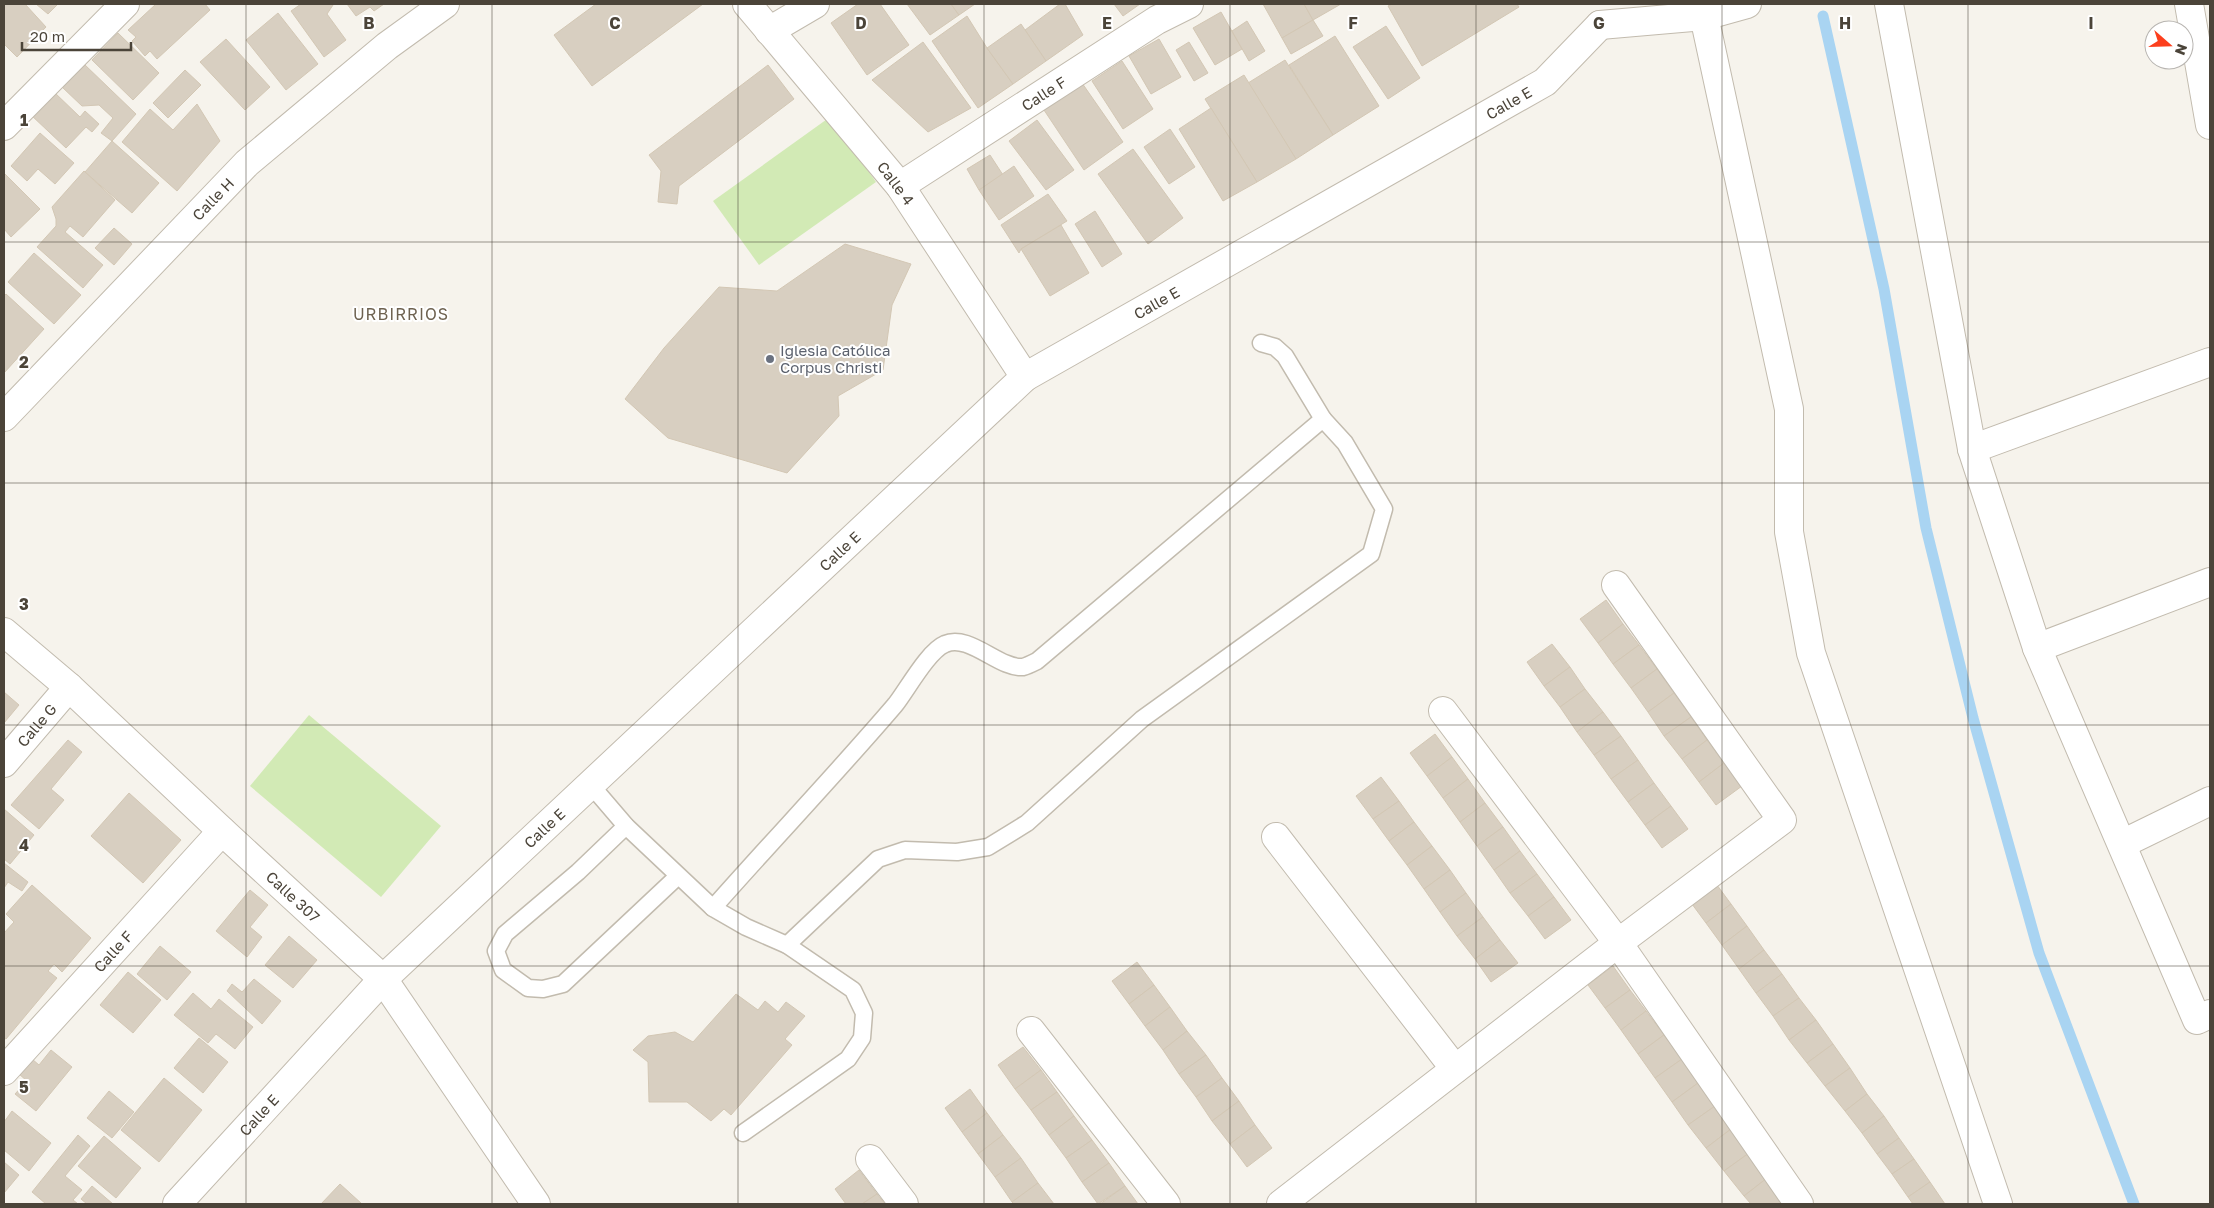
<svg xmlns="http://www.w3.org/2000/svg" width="2214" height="1208" viewBox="0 0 2214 1208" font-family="'Golos Text',sans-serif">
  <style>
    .green { fill: #d2eab5 }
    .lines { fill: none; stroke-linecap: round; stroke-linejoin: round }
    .stream { stroke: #a9d4f2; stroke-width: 11 }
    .building { fill: #d8cfc1; stroke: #d3c7b4 }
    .service-casing { stroke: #c2bbae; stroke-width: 19 }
    .minor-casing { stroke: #c2bbae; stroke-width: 30 }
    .tertiary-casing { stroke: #c2bbae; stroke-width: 30 }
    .service { stroke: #fff; stroke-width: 16 }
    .minor { stroke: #fff; stroke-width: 28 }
    .tertiary { stroke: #fff; stroke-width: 28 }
    .grid { fill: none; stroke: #4b4439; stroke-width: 1; stroke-opacity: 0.55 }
    .worship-dot { fill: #6b7280; stroke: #fff; stroke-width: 2 }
    .labels { text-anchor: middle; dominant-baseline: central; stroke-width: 4; stroke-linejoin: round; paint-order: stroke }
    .street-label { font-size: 15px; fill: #4b4439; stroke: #fff }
    .worship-label { font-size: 15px; fill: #5b616d; stroke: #fff; text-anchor: start }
    .neighbourhood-label { font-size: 16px; letter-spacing: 1px; fill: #6e6250; stroke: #fff }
    .grid-label { font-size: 16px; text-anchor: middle; font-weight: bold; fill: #4b4439; stroke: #fff; stroke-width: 4; stroke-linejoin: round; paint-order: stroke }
  </style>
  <rect width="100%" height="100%" fill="#f6f3ec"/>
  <g class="green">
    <path d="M830 117 876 182 759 265 713 201Z"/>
    <path d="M309 715 441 826 381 897 250 786Z"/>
  </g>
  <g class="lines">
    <path class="stream" d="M1823 16 1884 289 1926 528 1973 718 2039 953 2134 1204"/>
  </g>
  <g class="building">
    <path d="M4 4H25L46 27 17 57 4 44Z"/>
    <path d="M36 4H58L48 14Z"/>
    <path d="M156 4H205L210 10 157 59 150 51 145 56 132 41 136 37 128 30Z"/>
    <path d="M301 4H332L333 5 327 14 346 40 324 57 291 11Z"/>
    <path d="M347 4H384L374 11 370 7 356 16Z"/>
    <path d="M596 4H703L592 86 554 35Z"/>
    <path d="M858 4H880L909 45 867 75 831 23Z"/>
    <path d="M907 4H951L959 15 930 35Z"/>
    <path d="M951 4H975L959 15Z"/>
    <path d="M1060 4H1065L1083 35 1046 61 1025 30Z"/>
    <path d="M1114 4H1140L1123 16Z"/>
    <path d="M1263 4H1304L1313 20 1282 38Z"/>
    <path d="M1304 4H1341L1313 20Z"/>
    <path d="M1392 4H1517L1519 7 1422 66 1388 6Z"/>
    <path d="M1221 12 1242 49 1215 65 1193 28Z"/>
    <path d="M278 13 318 64 286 90 246 40Z"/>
    <path d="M967 16 987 48 1013 84 978 108 932 41Z"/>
    <path d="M1313 20 1323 36 1291 54 1282 38Z"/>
    <path d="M1247 21 1265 51 1249 61 1232 31Z"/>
    <path d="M1021 24 1046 61 1013 84 987 48Z"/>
    <path d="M1386 26 1420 78 1388 99 1353 47Z"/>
    <path d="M118 33 159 73 133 100 92 60Z"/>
    <path d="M1335 36 1379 106 1333 135 1289 65Z"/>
    <path d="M226 39 270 87 245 110 200 62Z"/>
    <path d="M1159 39 1181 77 1151 94 1129 56Z"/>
    <path d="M923 42 971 108 928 132 872 80Z"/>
    <path d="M1189 42 1208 73 1194 81 1176 50Z"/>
    <path d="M1285 60 1333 135 1296 159 1248 83Z"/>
    <path d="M1122 61 1153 109 1123 129 1092 81Z"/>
    <path d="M84 64 136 114 112 141 101 133 113 118 99 105 82 106 62 87Z"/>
    <path d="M768 65 794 99 679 186 677 204 658 202 661 171 649 155Z"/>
    <path d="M185 70 201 85 168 118 153 103Z"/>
    <path d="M1244 75 1296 159 1257 182 1205 99Z"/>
    <path d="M1082 83 1123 142 1084 170 1044 110Z"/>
    <path d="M54 92 80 117 85 111 99 124 92 132 86 127 66 148 31 115Z"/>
    <path d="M197 104 220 141 177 191 122 142 150 109 173 130Z"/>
    <path d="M1211 108 1257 182 1223 201 1179 129Z"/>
    <path d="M1037 120 1074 170 1046 190 1009 141Z"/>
    <path d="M1170 129 1195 167 1169 184 1144 147Z"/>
    <path d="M40 133 74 163 55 184 38 169 27 181 11 166Z"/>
    <path d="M112 141 159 183 132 213 85 172Z"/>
    <path d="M1133 149 1183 218 1148 244 1098 174Z"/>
    <path d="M990 155 1003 175 979 190 967 169Z"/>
    <path d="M1014 166 1034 196 999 220 979 190Z"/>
    <path d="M84 171 115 200 83 237 70 226 65 232 103 265 83 288 37 247 56 226V219L52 207Z"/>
    <path d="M4 173 40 209 11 237 4 229Z"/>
    <path d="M1048 194 1067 221 1021 249 1019 253 1001 225Z"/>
    <path d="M1095 211 1122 254 1102 267 1075 224Z"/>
    <path d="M1061 225 1089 273 1050 296 1021 249Z"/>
    <path d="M114 228 132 244 114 265 95 248Z"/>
    <path d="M845 244 911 264 892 305 883 370 838 396 839 416 787 473 668 438 625 399 664 348 719 287 777 291Z"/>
    <path d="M34 253 81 295 54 324 8 282Z"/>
    <path d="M6 294 44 329 4 373V296Z"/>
    <path d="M1606 600 1623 624 1598 643 1580 619Z"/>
    <path d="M1623 624 1639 645 1613 664 1598 643Z"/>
    <path d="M1552 644 1570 667 1544 686 1527 662Z"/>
    <path d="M1639 645 1657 669 1631 688 1613 664Z"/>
    <path d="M1570 667 1585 689 1560 707 1544 686Z"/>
    <path d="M1657 669 1674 693 1648 712 1631 688Z"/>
    <path d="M1585 689 1603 712 1577 732 1560 707Z"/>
    <path d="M4 692 19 705 4 723Z"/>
    <path d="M1674 693 1691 717 1664 736 1648 712Z"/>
    <path d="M1603 712 1621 736 1594 755 1577 732Z"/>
    <path d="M1691 717 1707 740 1682 759 1664 736Z"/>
    <path d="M1435 734 1452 757 1427 776 1410 753Z"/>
    <path d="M1621 736 1638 760 1611 779 1594 755Z"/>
    <path d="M68 740 82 752 51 789 64 800 39 829 11 805Z"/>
    <path d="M1707 740 1724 763 1699 782 1682 759Z"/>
    <path d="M1452 757 1468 779 1443 798 1427 776Z"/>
    <path d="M1638 760 1654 783 1628 802 1611 779Z"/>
    <path d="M1724 763 1742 786 1716 805 1699 782Z"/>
    <path d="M1381 777 1399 801 1373 819 1356 796Z"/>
    <path d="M1468 779 1485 803 1460 822 1443 798Z"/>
    <path d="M1654 783 1671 806 1645 825 1628 802Z"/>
    <path d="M129 793 181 840 143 883 91 836Z"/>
    <path d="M1399 801 1414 822 1389 841 1373 819Z"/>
    <path d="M1485 803 1503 827 1477 846 1460 822Z"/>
    <path d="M1671 806 1688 829 1662 848 1645 825Z"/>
    <path d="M4 809 34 835 10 864 4 859Z"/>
    <path d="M1414 822 1432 846 1407 865 1389 841Z"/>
    <path d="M1503 827 1520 851 1494 870 1477 846Z"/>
    <path d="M1432 846 1450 870 1424 889 1407 865Z"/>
    <path d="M1520 851 1537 874 1510 893 1494 870Z"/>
    <path d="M4 863 28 882 22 891 8 882 4 888Z"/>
    <path d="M1450 870 1466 893 1440 912 1424 889Z"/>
    <path d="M1537 874 1554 897 1528 916 1510 893Z"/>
    <path d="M1714 881 1731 904 1706 923 1689 900Z"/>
    <path d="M32 885 91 938 62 972 54 964 48 971 57 978 6 1039 4 1038V933L14 922 6 914Z"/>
    <path d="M250 890 268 905 250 927 262 937 247 957 216 931Z"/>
    <path d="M1466 893 1483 917 1457 936 1440 912Z"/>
    <path d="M1554 897 1571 920 1545 939 1528 916Z"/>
    <path d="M1731 904 1747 926 1722 945 1706 923Z"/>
    <path d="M1483 917 1500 940 1475 959 1457 936Z"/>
    <path d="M1747 926 1764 950 1739 969 1722 945Z"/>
    <path d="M289 936 317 960 293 988 265 965Z"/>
    <path d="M1500 940 1518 963 1491 982 1475 959Z"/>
    <path d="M160 946 191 972 167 1000 137 974Z"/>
    <path d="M1764 950 1782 974 1756 993 1739 969Z"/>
    <path d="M1137 962 1154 985 1129 1004 1112 981Z"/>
    <path d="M1613 966 1630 990 1605 1008 1588 985Z"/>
    <path d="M128 972 161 1000 133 1033 100 1005Z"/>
    <path d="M1782 974 1799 998 1773 1016 1756 993Z"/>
    <path d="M254 979 281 1001 262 1024 227 991 232 984 242 992Z"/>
    <path d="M1154 985 1170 1007 1145 1026 1129 1004Z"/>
    <path d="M1630 990 1646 1011 1621 1030 1605 1008Z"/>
    <path d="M193 993 211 1009 219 999 253 1027 235 1049 216 1034 208 1043 174 1015Z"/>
    <path d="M736 994 758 1010 765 1001 778 1012 786 1002 805 1016 785 1039 792 1045 731 1115 724 1109 711 1121 687 1102H649L648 1062 633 1050 648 1036 675 1032 693 1042Z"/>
    <path d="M1799 998 1816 1020 1789 1040 1773 1016Z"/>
    <path d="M1170 1007 1187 1031 1163 1050 1145 1026Z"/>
    <path d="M1646 1011 1664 1035 1638 1054 1621 1030Z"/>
    <path d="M1816 1020 1833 1044 1807 1063 1789 1040Z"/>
    <path d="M1187 1031 1206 1055 1179 1074 1163 1050Z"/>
    <path d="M1664 1035 1682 1059 1655 1078 1638 1054Z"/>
    <path d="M199 1038 228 1062 203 1093 174 1068Z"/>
    <path d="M1833 1044 1850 1068 1825 1086 1807 1063Z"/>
    <path d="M1023 1047 1041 1070 1015 1089 998 1065Z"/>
    <path d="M51 1050 72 1067 36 1111 15 1094 27 1081 19 1074 32 1059 39 1065Z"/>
    <path d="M1206 1055 1222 1078 1196 1097 1179 1074Z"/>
    <path d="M1682 1059 1698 1083 1672 1102 1655 1078Z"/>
    <path d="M1850 1068 1867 1094 1845 1111 1825 1086Z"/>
    <path d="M1041 1070 1057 1092 1031 1110 1015 1089Z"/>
    <path d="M164 1078 202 1110 159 1162 121 1130Z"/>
    <path d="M1222 1078 1239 1101 1212 1121 1196 1097Z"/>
    <path d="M1698 1083 1715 1106 1688 1125 1672 1102Z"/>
    <path d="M970 1089 987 1113 962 1132 945 1108Z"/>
    <path d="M109 1091 134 1112 112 1138 87 1118Z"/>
    <path d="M1057 1092 1074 1116 1049 1135 1031 1110Z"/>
    <path d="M1867 1094 1884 1116 1862 1133 1845 1111Z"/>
    <path d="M1239 1101 1255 1125 1230 1144 1212 1121Z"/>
    <path d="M1715 1106 1731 1129 1706 1148 1688 1125Z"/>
    <path d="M12 1111 51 1143 29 1171 4 1150V1122Z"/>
    <path d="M987 1113 1003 1135 978 1154 962 1132Z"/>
    <path d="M1074 1116 1092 1140 1066 1158 1049 1135Z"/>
    <path d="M1884 1116 1899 1138 1877 1154 1862 1133Z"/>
    <path d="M1255 1125 1272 1148 1247 1167 1230 1144Z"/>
    <path d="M1731 1129 1749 1153 1724 1171 1706 1148Z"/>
    <path d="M78 1135 90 1146 65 1176 82 1190 73 1200 78 1204H46L32 1192Z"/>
    <path d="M1003 1135 1021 1158 995 1177 978 1154Z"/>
    <path d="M104 1136 141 1168 116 1198 78 1166Z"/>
    <path d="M1899 1138 1914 1159 1892 1174 1877 1154Z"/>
    <path d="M1092 1140 1109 1163 1082 1182 1066 1158Z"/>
    <path d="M1749 1153 1767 1178 1744 1196 1724 1171Z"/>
    <path d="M1021 1158 1038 1183 1012 1202 995 1177Z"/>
    <path d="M1914 1159 1930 1182 1908 1197 1892 1174Z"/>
    <path d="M4 1162 19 1175 4 1193Z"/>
    <path d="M1109 1163 1125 1186 1098 1204 1082 1182Z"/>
    <path d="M859 1170 877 1194 862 1204H846L835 1189Z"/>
    <path d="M1767 1178 1783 1202 1780 1204H1751L1744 1196Z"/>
    <path d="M1930 1182 1945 1204H1913L1908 1197Z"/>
    <path d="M1038 1183 1054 1204H1014L1012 1202Z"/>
    <path d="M340 1184 362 1204H321Z"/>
    <path d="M92 1186 113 1204H116H87L81 1199Z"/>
    <path d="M1125 1186 1138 1204H1100Z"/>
    <path d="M877 1194 885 1204H862Z"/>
  </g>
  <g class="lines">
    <defs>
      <g id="service">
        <path d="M1261 343 1275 347 1285 356 1323 419"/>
        <path d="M590 784 626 826 713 908 746 927 787 945 853 990 864 1013 862 1038 848 1059 743 1133"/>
        <path d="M626 826 578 872 505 934 496 951 503 970 528 988 543 989 563 984 678 876"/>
        <path d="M713 908C773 840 836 774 895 705 907 690 928 651 945 644 969 633 999 669 1023 667 1027 666 1033 663 1037 661L1323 419 1345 443 1384 509 1371 554 1142 719 1027 823 988 847 957 852 905 850 878 859 787 945"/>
      </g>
      <g id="minor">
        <path d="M1889 4 1972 449 2037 648 2197 1020 2210 1014"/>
        <path d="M2189 4 2210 125"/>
        <path d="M1704 16 1789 409V532L1811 653 1998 1204"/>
        <path d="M1600 25 1704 16 1747 4"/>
        <path d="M769 31 815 4"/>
        <path d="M4 126 125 4"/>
        <path id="s1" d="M900 186 1157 20 1189 4"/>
        <path id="s2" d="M1025 377 1545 82 1600 25"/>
        <path id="s3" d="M4 417 247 163 387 46 445 4"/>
        <path d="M1972 449 2210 362"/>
        <path d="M2037 648 2210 582"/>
        <path d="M1443 711 1618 943 1799 1204"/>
        <path id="s4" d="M4 763 69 687"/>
        <path d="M1276 837 1455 1069"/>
        <path d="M2122 844 2210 801"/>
        <path d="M1031 1031 1166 1204"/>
        <path id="s5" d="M4 1071 222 831"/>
        <path d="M870 1159 904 1204"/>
        <path id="s6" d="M177 1204 383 979"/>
        <path d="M1281 1204 1618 943 1782 820 1616 585"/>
      </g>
      <g id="tertiary">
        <path id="s7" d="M4 632 69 687 222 831 383 979 536 1204"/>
        <path id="s8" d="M383 979 1025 377 900 186 747 4"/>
      </g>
    </defs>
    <use href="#service" class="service-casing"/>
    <use href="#minor" class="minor-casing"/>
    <use href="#tertiary" class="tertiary-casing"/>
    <use href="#service" class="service"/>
    <use href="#minor" class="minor"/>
    <use href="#tertiary" class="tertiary"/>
  </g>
  <path class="grid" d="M246 4V1204M492 4V1204M738 4V1204M984 4V1204M1230 4V1204M1476 4V1204M1722 4V1204M1968 4V1204M4 242H2210M4 483H2210M4 725H2210M4 966H2210"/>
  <circle class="worship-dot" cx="770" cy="359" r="5"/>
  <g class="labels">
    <g class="street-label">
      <text stroke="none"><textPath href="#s1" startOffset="171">Calle F</textPath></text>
      <text stroke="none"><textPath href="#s2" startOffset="556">Calle E</textPath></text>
      <text transform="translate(896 183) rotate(53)">Calle 4</text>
      <text stroke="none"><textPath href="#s3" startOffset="302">Calle H</textPath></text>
      <text stroke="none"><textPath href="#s2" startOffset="151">Calle E</textPath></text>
      <text stroke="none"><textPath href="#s8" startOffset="626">Calle E</textPath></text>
      <text stroke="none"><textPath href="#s4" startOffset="50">Calle G</textPath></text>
      <text stroke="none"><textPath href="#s8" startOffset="221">Calle E</textPath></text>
      <text stroke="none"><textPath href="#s7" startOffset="392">Calle 307</textPath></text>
      <text stroke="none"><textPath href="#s5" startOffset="162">Calle F</textPath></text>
      <text stroke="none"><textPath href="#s6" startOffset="121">Calle E</textPath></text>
    </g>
    <g class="worship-label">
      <text x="780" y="350">Iglesia Católica<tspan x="780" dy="17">Corpus Christi</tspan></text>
    </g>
    <g class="neighbourhood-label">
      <text x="401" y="314">URBIRRIOS</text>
    </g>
  </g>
  <g class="grid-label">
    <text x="369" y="29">B</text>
    <text x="615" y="29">C</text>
    <text x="861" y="29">D</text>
    <text x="1107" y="29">E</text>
    <text x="1353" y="29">F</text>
    <text x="1599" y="29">G</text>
    <text x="1845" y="29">H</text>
    <text x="2091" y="29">I</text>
    <text x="24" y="126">1</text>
    <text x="24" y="368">2</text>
    <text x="24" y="610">3</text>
    <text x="24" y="851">4</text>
    <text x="24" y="1093">5</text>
  </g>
  <rect width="2214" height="1208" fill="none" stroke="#4b4439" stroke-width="10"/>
  <g transform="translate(2169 45) rotate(110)"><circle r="24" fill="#ffffff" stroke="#b7b4b0"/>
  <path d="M0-4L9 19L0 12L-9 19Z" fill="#fc3f1d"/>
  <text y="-8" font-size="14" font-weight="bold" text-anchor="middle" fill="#4b4439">N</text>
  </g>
  <path d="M22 42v8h109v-8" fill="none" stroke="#4b4439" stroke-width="2.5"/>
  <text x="30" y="42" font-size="15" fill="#4b4439" stroke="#ffffff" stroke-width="4" paint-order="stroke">20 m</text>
</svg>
